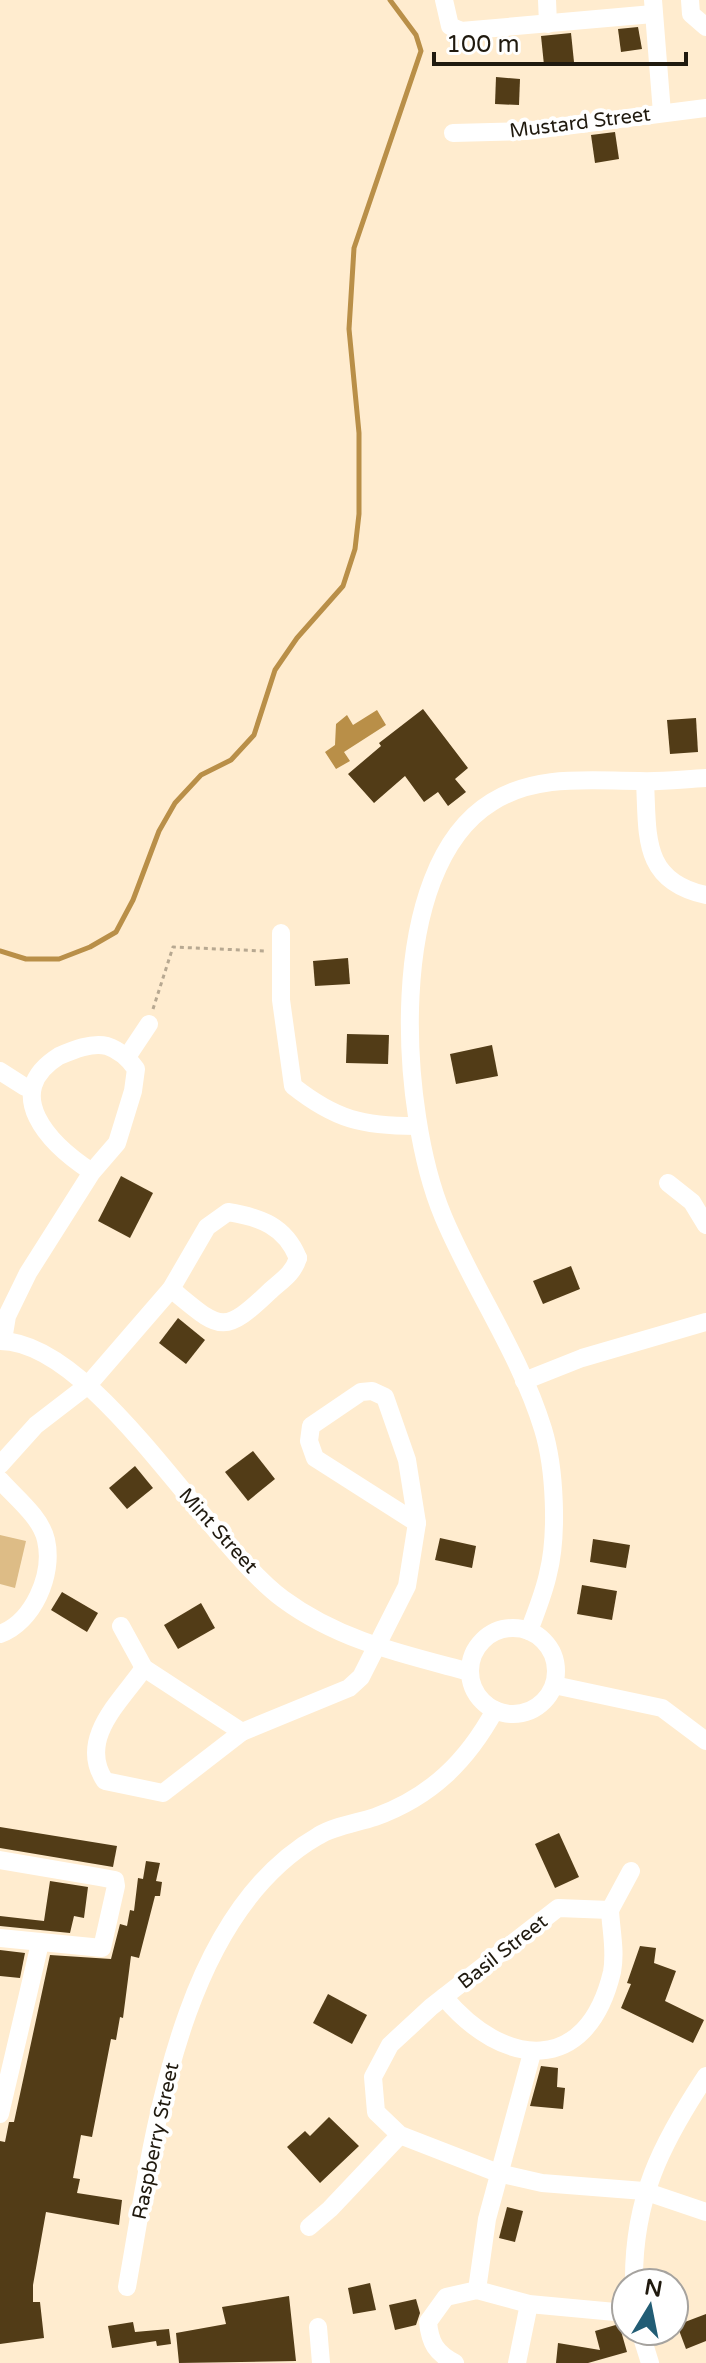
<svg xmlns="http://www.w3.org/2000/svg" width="706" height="2363" viewBox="0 0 706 2363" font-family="'Varela Round',sans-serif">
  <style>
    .green { fill: #ddbc86 }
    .water { fill: #b98f48 }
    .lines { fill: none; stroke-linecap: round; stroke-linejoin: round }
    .stream { stroke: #b98f48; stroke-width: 5 }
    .building { fill: #523c17 }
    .path { stroke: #b7a891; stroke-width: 3; stroke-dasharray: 4 4; stroke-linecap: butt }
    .minor { stroke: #fff; stroke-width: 18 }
    .labels { text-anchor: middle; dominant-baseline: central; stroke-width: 8; stroke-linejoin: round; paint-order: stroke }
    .street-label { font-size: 20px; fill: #201a0f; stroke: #fff }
  </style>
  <rect width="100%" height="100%" fill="#ffeccf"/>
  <path class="green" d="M0 1535 26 1541 15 1588 0 1584Z"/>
  <path class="water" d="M377 710 386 725 344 752 350 761 336 769 325 752 335 745 336 724 347 715 353 725Z"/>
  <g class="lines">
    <path class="stream" d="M0 951 26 959H59L90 947 116 932 133 900 159 831 175 803 201 775 231 760 254 735 275 670 297 638 343 586 355 549 359 514V433L349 329 354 248 421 51 416 35 390 0"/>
  </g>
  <g class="building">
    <path d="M638 27 642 49 621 52 618 29Z"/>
    <path d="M571 33 574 62 544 65 541 36Z"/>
    <path d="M496 77 520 79 519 105 495 104Z"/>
    <path d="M615 132 619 159 595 163 591 135Z"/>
    <path d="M423 709 468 768 455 779 466 792 448 806 438 792 424 802 405 776 374 803 348 774 381 746 379 743Z"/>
    <path d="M696 718 698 752 670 754 667 720Z"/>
    <path d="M348 958 350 984 315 986 313 961Z"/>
    <path d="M347 1034 389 1035 388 1064 346 1063Z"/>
    <path d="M492 1045 498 1076 456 1084 450 1054Z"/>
    <path d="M121 1176 153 1193 130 1238 98 1221Z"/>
    <path d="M571 1266 580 1289 543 1304 533 1281Z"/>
    <path d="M178 1318 205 1340 186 1364 159 1343Z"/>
    <path d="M253 1451 275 1479 248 1501 225 1472Z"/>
    <path d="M135 1466 153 1488 127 1509 109 1488Z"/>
    <path d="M440 1538 476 1546 472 1568 435 1560Z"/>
    <path d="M593 1539 630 1545 626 1568 590 1562Z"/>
    <path d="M582 1585 617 1591 612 1620 577 1614Z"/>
    <path d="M62 1592 98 1613 87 1632 51 1610Z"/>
    <path d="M201 1603 215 1628 178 1649 164 1625Z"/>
    <path d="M0 1827 117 1846 113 1867 0 1848Z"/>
    <path d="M559 1833 579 1877 555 1888 535 1844Z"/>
    <path d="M146 1861 160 1863 156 1881 162 1882 160 1896H155L139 1958 131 1956 123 2018 120 2017 116 2040 111 2039 92 2137 81 2135 73 2178 80 2179 77 2193 122 2200 119 2225 46 2212 33 2285V2302H40L44 2338 0 2344V2141L5 2142 9 2122H14L50 1955 111 1959 120 1924 127 1926 130 1910 134 1911 138 1878 143 1879Z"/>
    <path d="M50 1881 88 1887 84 1918 74 1916 70 1933 0 1926V1916L44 1921Z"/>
    <path d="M640 1946 656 1948 654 1963 676 1971 665 2001 704 2020 693 2043 621 2008 631 1984 627 1983Z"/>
    <path d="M0 1950 25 1953 20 1978 0 1976Z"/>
    <path d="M328 1994 367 2015 352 2044 313 2023Z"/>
    <path d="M541 2066 558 2068 557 2087 565 2088 563 2109 530 2106Z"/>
    <path d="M329 2117 359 2146 320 2183 287 2147 305 2131 310 2136Z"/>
    <path d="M507 2207 523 2211 515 2242 499 2238Z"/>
    <path d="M370 2283 376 2310 353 2314 348 2288Z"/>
    <path d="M289 2296 296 2361 179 2363 176 2333 226 2324 222 2307Z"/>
    <path d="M416 2299 420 2313 416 2325 395 2330 389 2305Z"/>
    <path d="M706 2314V2341L686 2349 677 2325Z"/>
    <path d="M133 2322 135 2332 169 2329 171 2344 157 2346 156 2341 112 2348 108 2326Z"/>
    <path d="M619 2324 627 2352 588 2363H556L558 2343 600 2350 595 2331Z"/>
  </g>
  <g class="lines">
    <path class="path" d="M153 1009 173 947 264 951"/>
    <g class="minor">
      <path d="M444 0 450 26 461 31 653 14"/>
      <path d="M547 0 548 24"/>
      <path d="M653 0 662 113"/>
      <path d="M690 0 691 14 706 27"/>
      <path d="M453 133 526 131 706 108"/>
      <path d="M645 782C648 835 641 881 706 895"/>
      <path d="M281 933V1000L293 1086C336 1120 363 1126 416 1126"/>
      <path d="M127 1057 149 1024"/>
      <path d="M0 1071 25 1087"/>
      <path d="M668 1183 692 1202 706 1225"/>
      <path d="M171 1289C220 1329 222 1337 270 1291 282 1280 293 1274 298 1258"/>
      <path d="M3 1340 7 1316 28 1273 92 1172 117 1143 133 1091 136 1069C129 1059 119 1050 107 1046 92 1042 73 1050 59 1056 0 1093 49 1144 92 1172"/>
      <path d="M0 1341C94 1341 207 1543 283 1599 340 1641 403 1654 470 1672"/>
      <path d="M524 1381 582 1358 706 1322"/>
      <path d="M372 1391 385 1397 407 1460 417 1523 315 1458 309 1441 311 1426 361 1392Z"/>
      <path d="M0 1465 36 1425 88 1385 171 1289 207 1227 228 1212C260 1217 285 1226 298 1258"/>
      <path d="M0 1480C15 1497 41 1517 46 1540 54 1575 33 1622 0 1634"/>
      <path d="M121 1626 144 1668 242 1732 349 1688 361 1677 407 1586 417 1523"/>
      <circle cx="513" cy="1671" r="43"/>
      <path d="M529 1631C536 1612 544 1593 548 1574 558 1535 555 1468 543 1429 520 1354 473 1288 443 1216 400 1114 383 869 492 802 537 774 589 781 639 781 662 782 684 779 706 778"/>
      <path d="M144 1668C121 1701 77 1739 105 1781L163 1793 242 1732"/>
      <path d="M554 1685 662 1708 706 1741"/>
      <path d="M0 1860 99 1877 115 1880 116 1886 102 1948 0 1938"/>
      <path d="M631 1871 610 1910 558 1908 431 2007 390 2045 373 2077 376 2112 400 2135 498 2173 542 2183 644 2191 706 2212"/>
      <path d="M444 1997C503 2068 587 2077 612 1972 616 1951 611 1931 610 1910"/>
      <path d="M0 2114 40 1943"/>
      <path d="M309 2227 330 2209 400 2135"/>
      <path d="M634 2283C633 2199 661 2144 706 2076"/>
      <path d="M127 2287C153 2142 177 1917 318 1836 334 1826 357 1823 375 1817 431 1797 467 1761 495 1710"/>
      <path d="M477 2290 487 2219 532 2053"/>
      <path d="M318 2327 321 2363"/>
      <path d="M640 2331 650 2363"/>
      <path d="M455 2363C436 2353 430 2343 428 2322L446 2297 477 2290 529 2304 626 2313"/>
      <path d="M517 2363 529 2304"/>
    </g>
  </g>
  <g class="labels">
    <g class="street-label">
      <text transform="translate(580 123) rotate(-7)">Mustard Street</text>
      <text transform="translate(218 1531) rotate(48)">Mint Street</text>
      <text transform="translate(503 1952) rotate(-38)">Basil Street</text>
      <text transform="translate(156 2141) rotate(-78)">Raspberry Street</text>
    </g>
  </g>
  <g transform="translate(650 2307) rotate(10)"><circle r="38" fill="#ffffff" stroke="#a6a39f" stroke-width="2"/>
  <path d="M0-6L14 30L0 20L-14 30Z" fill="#225d75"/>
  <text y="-12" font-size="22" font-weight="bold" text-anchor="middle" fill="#201a0f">N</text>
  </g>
  <path d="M434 52v12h252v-12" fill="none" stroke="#201a0f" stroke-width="4"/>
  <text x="446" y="52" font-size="24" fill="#201a0f" stroke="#ffffff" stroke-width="6" paint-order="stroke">100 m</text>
</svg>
